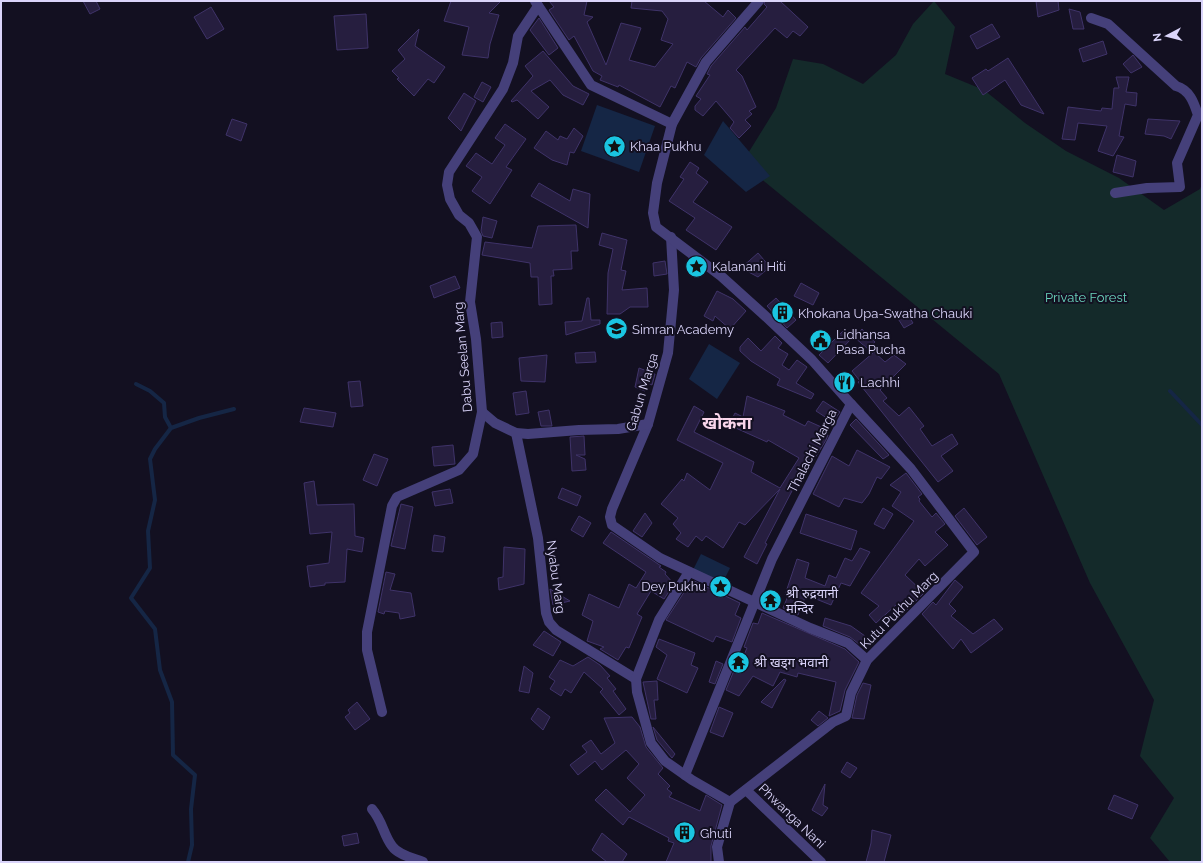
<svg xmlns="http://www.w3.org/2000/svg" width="1203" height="863" viewBox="0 0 1203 863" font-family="Raleway,'Noto Sans Devanagari',sans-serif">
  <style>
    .green { fill: #142a2a }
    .water { fill: #152645 }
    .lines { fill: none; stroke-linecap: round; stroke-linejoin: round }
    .stream { stroke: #152645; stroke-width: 4 }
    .building { fill: #261e3f; stroke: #3f3369 }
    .pedestrian { stroke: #45407a; stroke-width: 10 }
    .minor { stroke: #45407a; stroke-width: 10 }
    .tertiary { stroke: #45407a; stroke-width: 10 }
    .labels { text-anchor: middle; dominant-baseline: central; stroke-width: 4; stroke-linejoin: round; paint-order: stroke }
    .poi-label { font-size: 13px; fill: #dad4fa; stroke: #131021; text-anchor: start }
    .park-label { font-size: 13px; fill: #69d2bb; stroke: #131021 }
    .street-label { font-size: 13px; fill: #dad4fa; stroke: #131021 }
    .district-label { font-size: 17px; font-weight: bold; fill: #fad6ec; stroke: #131021 }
  </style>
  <rect width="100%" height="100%" fill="#131021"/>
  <path class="green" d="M934 1 955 27 945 74 984 90 1025 123 1066 151 1119 178 1164 210 1200 189 1202 184V862H1170L1150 838 1174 798 1140 756 1154 700 1090 583 999 374 742 163 776 108 793 59 823 64 863 84 896 55 913 24Z"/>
  <g class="water">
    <path d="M597 105 655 126 639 172 581 151Z"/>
    <path d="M723 121 770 176 746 192 704 155Z"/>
    <path d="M709 344 740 363 717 399 689 379Z"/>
    <path d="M701 554 730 568 721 586 692 572Z"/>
  </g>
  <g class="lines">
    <g class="stream">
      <path d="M136 384 150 391 164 403 165 417 171 428"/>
      <path d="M1170 391 1202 425"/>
      <path d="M188 862 192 845 191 809 195 775 173 755 172 702 160 670 155 629 131 598 150 568 148 531 155 500 150 459 155 449 171 428 199 418 234 409"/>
    </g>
  </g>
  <g class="building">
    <path d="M83 1H96L100 9 90 14Z"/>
    <path d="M451 1H501L489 13 499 15 490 44 488 58 462 55 469 27 444 21Z"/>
    <path d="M549 1H587L584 15 593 17 587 22 606 65 621 23 641 28 629 60 655 67 673 44 661 40 668 19 662 11 631 8 632 1H704L723 17 728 10 736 18 701 58 696 67 687 62 675 88 671 86 660 107 619 85 618 87 600 80 602 76 593 71 574 36 569 40 549 10 554 7Z"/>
    <path d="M765 1H780L808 27 800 36 793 31 787 38 775 28 736 70 742 76 756 107 749 111 752 114 745 120 751 126 739 138 730 128 734 122 716 101 703 116 695 110V106L701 99 696 96 710 75 707 74 711 66 745 27 747 30 767 7 764 4Z"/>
    <path d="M1036 1H1058L1059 10 1038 17Z"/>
    <path d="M211 7 224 29 207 39 194 17Z"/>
    <path d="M1069 9 1080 12 1084 29H1073Z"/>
    <path d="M366 14 368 48 337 50 334 16Z"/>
    <path d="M539 18 558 48 549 55 530 30Z"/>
    <path d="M992 24 1000 37 977 49 970 36Z"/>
    <path d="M419 29 415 46 445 67 434 83 428 79 414 96 397 79 399 78 392 71 405 59 398 50Z"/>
    <path d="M1103 41 1107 54 1083 62 1079 49Z"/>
    <path d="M543 51 573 86 589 94 583 105 563 95 550 80 531 91 549 107 538 119 517 100 512 102 511 101 533 76 525 66Z"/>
    <path d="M1133 55 1142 67 1131 73 1123 64Z"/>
    <path d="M1008 58 1044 114 1021 105 1005 80 983 95 972 78 986 69 988 71Z"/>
    <path d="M1116 77H1129L1126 92 1137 93 1136 106 1125 104 1119 136 1124 137 1113 156 1098 151 1107 126 1078 123 1075 140 1062 139 1068 107 1101 111 1102 108 1112 109 1114 88H1119Z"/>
    <path d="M482 82 491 87 483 102 474 97Z"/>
    <path d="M464 93 476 101 461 131 448 118Z"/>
    <path d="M232 119 247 124 241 141 226 135Z"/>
    <path d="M1148 119 1180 121 1171 139 1164 136 1145 134Z"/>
    <path d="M505 124 526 139 506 167 512 170 490 204 472 191 482 177 466 166 476 153 492 164 505 145 495 138Z"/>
    <path d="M574 128 583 136 574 153 570 152 567 165 552 160 534 148 546 131 558 140 560 136 567 139Z"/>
    <path d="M1117 155 1136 161 1133 177 1113 172Z"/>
    <path d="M690 162 699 168 696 173 708 182 693 202 732 227 716 250 686 230 695 218 669 201 684 179 680 177Z"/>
    <path d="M539 183 570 201 573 189 590 194 588 228 531 196Z"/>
    <path d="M483 217 497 221 492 238 483 236 481 231Z"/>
    <path d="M576 225 578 251H571L572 269 553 270 554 276H551L552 304 539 305 538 277H531L530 263 482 255 485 242 532 248 538 226Z"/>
    <path d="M602 233 627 240 621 270 626 271 622 290 647 288 648 307H630L620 314H607L608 273 613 249 599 245Z"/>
    <path d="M758 253 770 267 758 277 741 268Z"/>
    <path d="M665 261 667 274 654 276 653 263Z"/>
    <path d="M455 276 460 288 434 298 430 286Z"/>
    <path d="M801 283 819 293 813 305 794 296Z"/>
    <path d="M717 291 733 299 746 311 730 329 715 316 713 321 704 316Z"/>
    <path d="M587 298H589L591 320H600V324L566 335 565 322 582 321Z"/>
    <path d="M776 298 796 320 787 328 767 306Z"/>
    <path d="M906 312 913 323 904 328 897 317Z"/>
    <path d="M502 322 503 337 492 338 491 323Z"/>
    <path d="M862 329 875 342 868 349 854 337Z"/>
    <path d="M843 331 852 338 828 363 819 355Z"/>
    <path d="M775 336 782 343 778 348 788 354 782 365 789 370 797 360 807 367 796 383 814 394 811 399 777 385 780 379 751 361 740 351V347L748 338 761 351Z"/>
    <path d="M595 352 596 362 576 363 575 353Z"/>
    <path d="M874 352 885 362 894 355 906 364 880 390 887 398 883 401 899 416 909 407 924 426 920 429 932 446 952 434 958 444 941 456 953 471 938 482 858 382 860 381 852 371Z"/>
    <path d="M547 355 545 382 521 381 519 358Z"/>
    <path d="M639 368 655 374 652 385 648 383 645 391 635 387Z"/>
    <path d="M360 381 363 406 351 407 348 382Z"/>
    <path d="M526 391 529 413 516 415 513 393Z"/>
    <path d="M747 396 785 411 783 415 805 426 808 421 828 430 825 434 828 435 826 440 795 490 793 489 765 543 767 544 757 564 744 557 780 489 745 525 739 522 723 548 706 536 702 541 696 536 688 547 676 539 681 533 673 524 678 518 661 504 682 479 684 481 687 473 710 490 723 463 677 440 694 406 704 412 694 432 754 462 751 472 780 488 799 458 768 440 767 442 729 425 735 413 743 417Z"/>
    <path d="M823 401 840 412 833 422 816 411Z"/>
    <path d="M304 408 336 413 333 427 300 422Z"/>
    <path d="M549 410 552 426H541L538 412Z"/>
    <path d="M856 419 889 455 883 459 850 425Z"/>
    <path d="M584 436 585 455H576L585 459 586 470 572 471 570 437Z"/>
    <path d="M453 445 455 464 434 466 432 447Z"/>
    <path d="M857 450 890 467 881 479 877 477 869 494 862 503 844 498 839 507 813 494 832 456 849 466Z"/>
    <path d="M374 454 388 459 377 486 363 480Z"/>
    <path d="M906 473 922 494 918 497 920 499 919 501 932 517 936 513 945 524 935 532 948 545 925 566 919 559 905 575 924 593 904 613 897 604 876 623 869 615 879 606 861 593 914 521 892 506 901 492 890 485Z"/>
    <path d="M314 481 317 505 354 504 355 536 364 538 362 552 347 549 345 582 325 583V585L310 587 307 566 329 563 332 532 310 534 304 483Z"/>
    <path d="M562 488 581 496 577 506 558 498Z"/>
    <path d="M450 489 453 503 435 506 432 492Z"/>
    <path d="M401 504 413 507 405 549 391 546Z"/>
    <path d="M883 508 893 514 884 529 874 524Z"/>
    <path d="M964 508 987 537 977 545 955 516Z"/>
    <path d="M645 513 652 523 642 537 633 531Z"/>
    <path d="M806 514 857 531 851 550 800 533Z"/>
    <path d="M579 516 591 523 583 537 571 530Z"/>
    <path d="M611 532 661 566 659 567 666 572 665 574 674 584 664 599 651 591 637 614 642 617 629 648 626 647 618 660 600 649 604 647 587 641 593 621 582 615 589 594 619 608 629 584 636 588 646 572 603 543Z"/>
    <path d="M434 535 445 537 443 552 432 551Z"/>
    <path d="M504 547 525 549 524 584 499 590 498 578 503 577Z"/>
    <path d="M860 548 870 552 850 586 841 583 831 605 806 595 798 615 783 608 788 596 785 595 797 559 809 563 805 578 825 586 829 575 836 578 845 558 852 561Z"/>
    <path d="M386 572 395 574 390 590 411 593 415 616 400 619 399 613 385 611 384 614 378 612Z"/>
    <path d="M692 580 740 603 735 615 741 618 732 642 716 636 713 642 666 620Z"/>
    <path d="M955 580 963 587 949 604 956 611 951 616 973 634 994 619 1003 629 971 653 961 639 953 649 922 614 933 602 936 605Z"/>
    <path d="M550 589 570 601 553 605Z"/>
    <path d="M762 613 845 649 859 662 845 690 840 711 829 716 836 682 798 673 797 677 780 672 773 686 753 676 739 696 726 690 735 668 738 669 747 648 744 647 753 623 758 624Z"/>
    <path d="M825 618 851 626 865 636 859 644 850 637 823 626Z"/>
    <path d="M544 631 561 642 553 656 533 645Z"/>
    <path d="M659 639 695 653 691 665 698 668 687 693 657 679 667 655 656 647Z"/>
    <path d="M588 657 600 665 610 676 607 678 616 689 613 691 626 709 619 715 600 692 603 689 584 672 571 693 565 689 561 696 550 689 555 681 549 677 560 660 573 666Z"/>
    <path d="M716 661 723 664 715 684 709 682Z"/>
    <path d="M524 666 533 673 529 693 519 691Z"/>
    <path d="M784 679 786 680 772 708 761 702Z"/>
    <path d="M657 681 658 700H654L656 719H651L643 682Z"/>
    <path d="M863 683 871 685 864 719 852 718 857 695Z"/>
    <path d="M357 702 370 719 355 730 345 717 350 713 348 710Z"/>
    <path d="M719 707 733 713 723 737 710 732Z"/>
    <path d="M538 708 550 717 543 730 531 719Z"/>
    <path d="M819 711 828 718 818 726 811 720Z"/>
    <path d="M632 717 640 727 646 747 663 768 658 774 670 786 667 789 672 793 669 797 700 811 706 795 722 805 711 846V862H666L674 843 668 841 669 838 629 817 623 825 595 800 606 789 630 812 645 795 627 778 639 764 626 750 602 770 595 761 578 775 570 765 587 752 582 746 591 740 601 754 615 743 604 718Z"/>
    <path d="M653 727 675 754 672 758 657 740Z"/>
    <path d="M847 762 857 768 850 778 841 772Z"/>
    <path d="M825 784 823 805 828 808 822 816 812 810Z"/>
    <path d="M1114 795 1138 805 1132 819 1108 809Z"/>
    <path d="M872 830 891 835 884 862H866L871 843Z"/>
    <path d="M357 833 359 843 344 846 342 836Z"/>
    <path d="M602 833 627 854 622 862H607L592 850Z"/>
  </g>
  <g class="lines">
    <path class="pedestrian" d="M746 790 821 862"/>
    <g class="minor">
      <path d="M1091 18 1108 24 1176 86C1190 90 1194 103 1198 115L1177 163 1180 187 1147 188 1115 193"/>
      <path d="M671 237 674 290 668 353 648 424 612 509 610 517 612 525 660 558 810 628 848 643 867 660"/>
      <path d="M482 412 495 423 516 433 528 434 579 430 618 429 648 424"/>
      <path d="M516 433 538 538 546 613 549 622 556 630 636 679"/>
      <path d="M689 572 659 620 636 679 637 692 651 743 665 761 692 780 730 802 717 847 719 862"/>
      <path d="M382 712 367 650V632L392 506 397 497 459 470 473 454 482 412 476 339 470 302 477 237 469 223 459 215 450 199 447 185 449 172 503 89 513 63 518 36 538 6"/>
      <path d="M685 775 772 559 851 404 812 360 762 313 721 276 656 227 653 213 657 183 672 124 706 62 759 1"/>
      <path d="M730 802 833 722 846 716 851 693 867 660 974 552 911 469 851 404"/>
      <path d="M372 809C383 822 383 834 392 846 398 855 413 858 423 862"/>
    </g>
    <path class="tertiary" d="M535 1 591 85 672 124"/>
  </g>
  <defs>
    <symbol id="sight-disc" viewBox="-11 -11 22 22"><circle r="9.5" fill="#1ac5e1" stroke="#131021"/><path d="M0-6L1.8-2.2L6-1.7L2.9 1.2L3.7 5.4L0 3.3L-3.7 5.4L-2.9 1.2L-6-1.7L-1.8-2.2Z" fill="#111"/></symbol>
    <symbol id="building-disc" viewBox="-11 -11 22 22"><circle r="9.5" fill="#1ac5e1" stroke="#131021"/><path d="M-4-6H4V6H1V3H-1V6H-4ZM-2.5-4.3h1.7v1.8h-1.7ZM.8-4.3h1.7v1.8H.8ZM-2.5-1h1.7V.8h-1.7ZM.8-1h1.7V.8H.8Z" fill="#111"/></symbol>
    <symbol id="school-disc" viewBox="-11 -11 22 22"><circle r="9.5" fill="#1ac5e1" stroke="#131021"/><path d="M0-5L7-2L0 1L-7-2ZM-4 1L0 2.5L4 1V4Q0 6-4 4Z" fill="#111"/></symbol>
    <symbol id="civic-disc" viewBox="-11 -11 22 22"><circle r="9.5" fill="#1ac5e1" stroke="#131021"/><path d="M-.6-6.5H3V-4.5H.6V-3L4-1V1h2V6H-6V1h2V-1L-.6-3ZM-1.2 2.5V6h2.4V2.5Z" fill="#111"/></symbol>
    <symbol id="restaurant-disc" viewBox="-11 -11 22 22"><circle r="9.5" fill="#1ac5e1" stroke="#131021"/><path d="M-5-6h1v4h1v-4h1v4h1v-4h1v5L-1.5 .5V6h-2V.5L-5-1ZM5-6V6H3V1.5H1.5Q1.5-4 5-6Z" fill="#111"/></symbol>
    <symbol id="temple-disc" viewBox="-11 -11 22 22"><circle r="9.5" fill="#1ac5e1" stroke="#131021"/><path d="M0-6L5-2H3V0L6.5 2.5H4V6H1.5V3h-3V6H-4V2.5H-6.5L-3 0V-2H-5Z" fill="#111"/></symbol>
  </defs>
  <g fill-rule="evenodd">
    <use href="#sight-disc" x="602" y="134" width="25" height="25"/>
    <use href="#sight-disc" x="684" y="254" width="25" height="25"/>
    <use href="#building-disc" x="770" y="300" width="25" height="25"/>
    <use href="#school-disc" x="604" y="316" width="25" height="25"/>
    <use href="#civic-disc" x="808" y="328" width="25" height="25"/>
    <use href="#restaurant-disc" x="832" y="370" width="25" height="25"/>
    <use href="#sight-disc" x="708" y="574" width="25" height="25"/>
    <use href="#temple-disc" x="758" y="588" width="25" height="25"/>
    <use href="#temple-disc" x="726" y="650" width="25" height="25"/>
    <use href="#building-disc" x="672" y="820" width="25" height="25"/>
  </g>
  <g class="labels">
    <g class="poi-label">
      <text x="630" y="146">Khaa Pukhu</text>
      <text x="712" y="266">Kalanani Hiti</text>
      <text x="798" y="313">Khokana Upa-Swatha Chauki</text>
      <text x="632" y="329">Simran Academy</text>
      <text x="836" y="334">Lidhansa<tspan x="836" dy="15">Pasa Pucha</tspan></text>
      <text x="860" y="382">Lachhi</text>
      <text x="706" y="586" text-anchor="end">Dey Pukhu</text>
      <text x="786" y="593">श्री रुद्रयानी<tspan x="786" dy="15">मन्दिर</tspan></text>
      <text x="754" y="662">श्री खड्ग भवानी</text>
      <text x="700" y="833">Ghuti</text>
    </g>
    <g class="park-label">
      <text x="1086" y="297">Private Forest</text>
    </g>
    <g class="street-label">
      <text transform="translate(463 357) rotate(-95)">Dabu Seelan Marg</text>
      <text transform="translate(642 392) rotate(-73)">Gabun Marga</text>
      <text transform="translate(812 451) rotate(-63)">Thalachi Marga</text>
      <text transform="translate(556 577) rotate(82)">Nyabu Marg</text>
      <text transform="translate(899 610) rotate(-45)">Kutu Pukhu Marg</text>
      <text transform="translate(792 816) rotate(44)">Phwanga Nani</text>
    </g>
    <g class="district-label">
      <text x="727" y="423">खोकना</text>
    </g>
  </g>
  <rect width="1203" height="863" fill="none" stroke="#dad4fa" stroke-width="4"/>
  <g transform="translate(1167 36) rotate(263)" stroke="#131021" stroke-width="3" paint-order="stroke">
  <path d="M0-3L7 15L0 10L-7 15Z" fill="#dad4fa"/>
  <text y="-6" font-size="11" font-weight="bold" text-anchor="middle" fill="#dad4fa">N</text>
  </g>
</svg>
